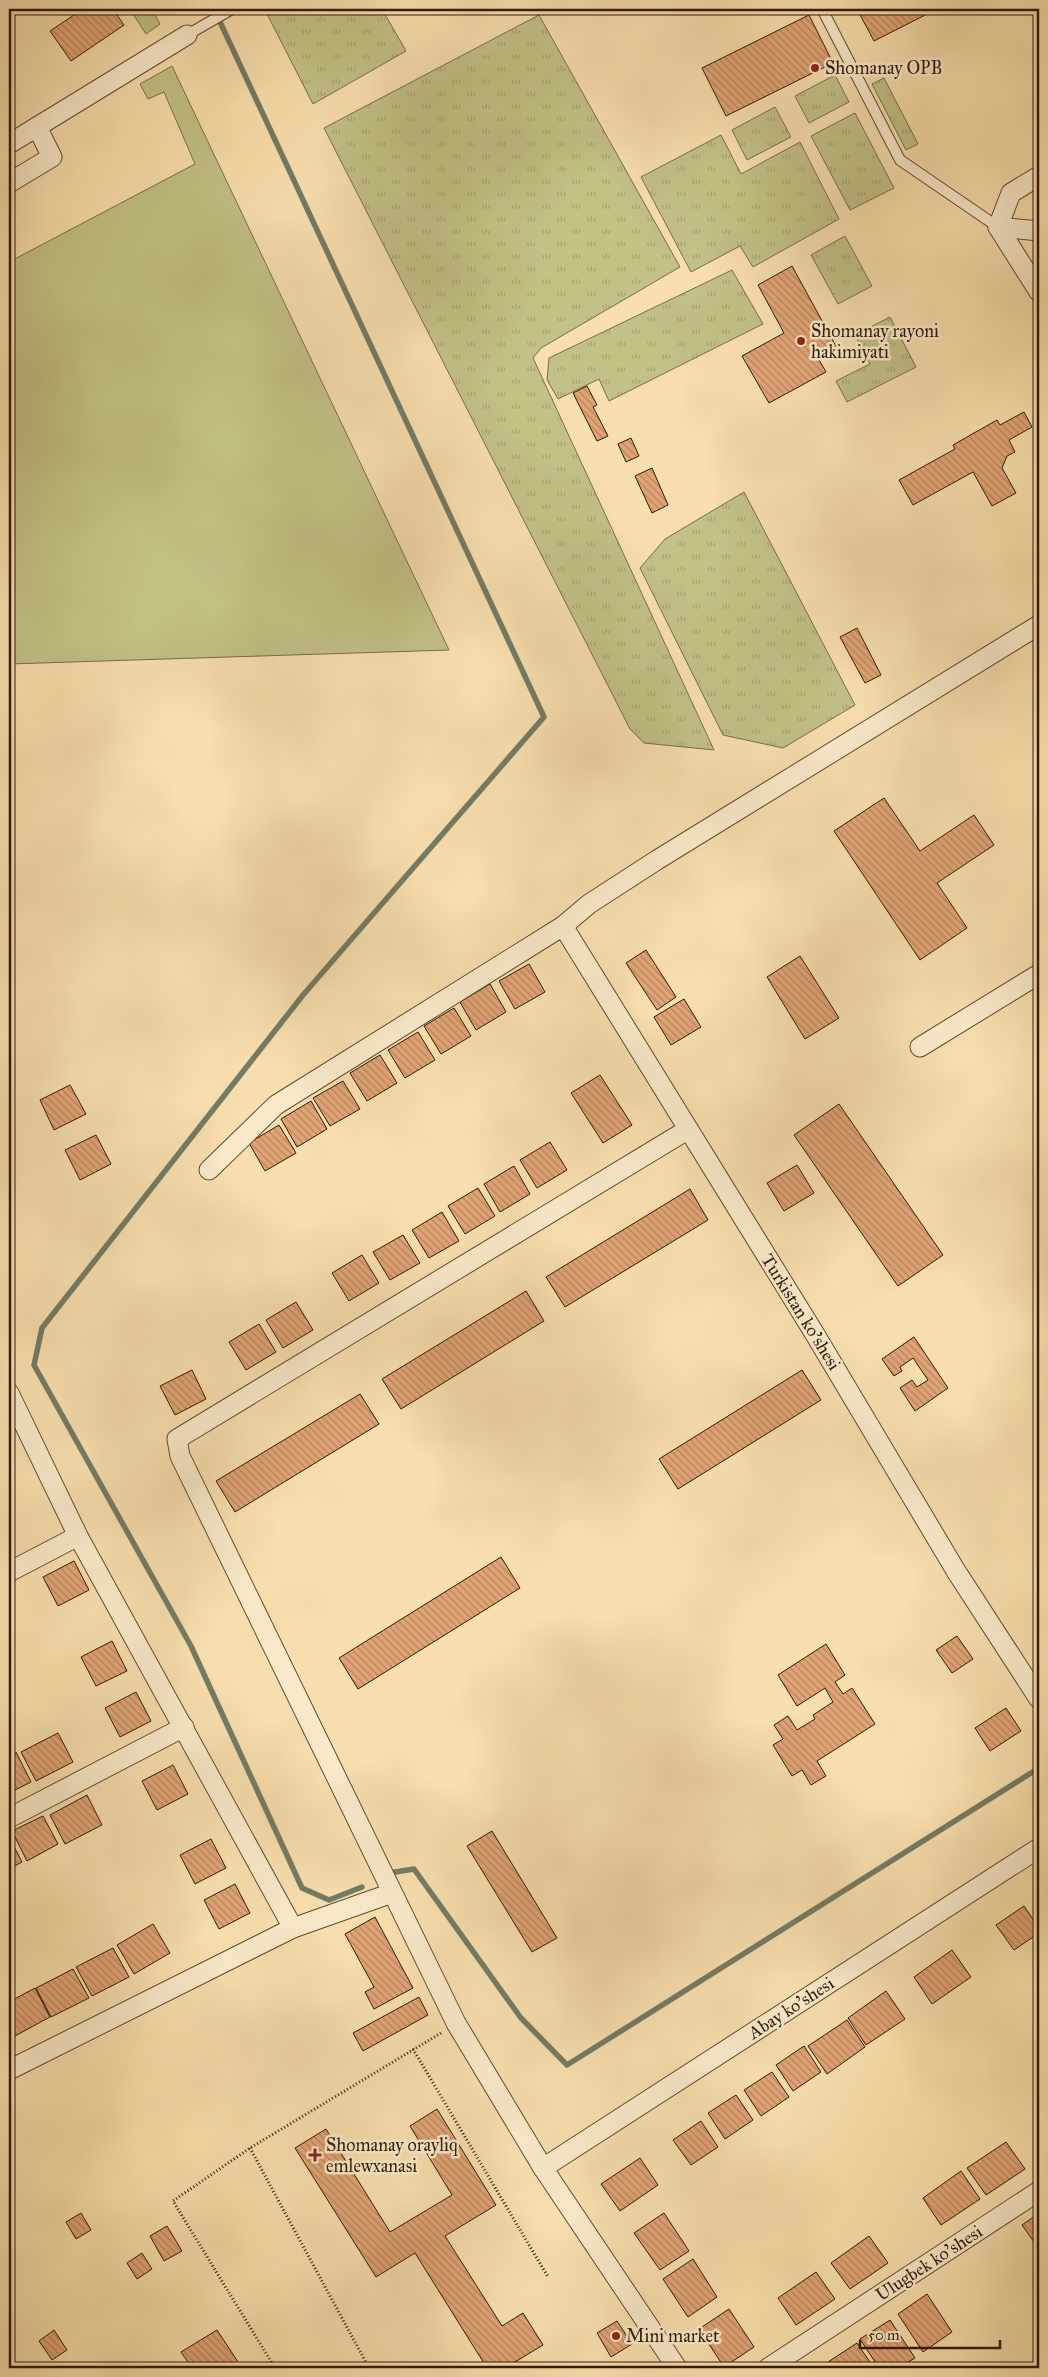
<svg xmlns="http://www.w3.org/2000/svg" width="1048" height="2377" viewBox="0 0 1048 2377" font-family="'IM FELL Great Primer',serif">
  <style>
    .grass { fill: url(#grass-tufts); stroke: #796e46 }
    .park { fill: #c2c186; stroke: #796e46 }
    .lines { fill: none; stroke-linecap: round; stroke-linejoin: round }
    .stream { stroke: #737c65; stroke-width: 5.5 }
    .building { fill: url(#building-back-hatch); stroke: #301a05 }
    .lane-casing { stroke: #624b2f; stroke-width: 12 }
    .street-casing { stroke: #624b2f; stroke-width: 21 }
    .path { stroke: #301a05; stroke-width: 3; stroke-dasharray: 1 2.5; stroke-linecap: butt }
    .lane { stroke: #faeaca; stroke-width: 10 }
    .street { stroke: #faeaca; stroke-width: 19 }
    .poi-dot { fill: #8f2418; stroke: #faeaca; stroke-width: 2 }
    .labels { text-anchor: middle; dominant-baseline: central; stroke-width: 5; stroke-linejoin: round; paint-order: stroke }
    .poi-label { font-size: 18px; fill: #301a05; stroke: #faeaca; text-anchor: start }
    .street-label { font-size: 18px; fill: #301a05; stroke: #faeaca }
  </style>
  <defs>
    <pattern id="grass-tufts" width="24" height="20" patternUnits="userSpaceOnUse" patternTransform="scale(1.25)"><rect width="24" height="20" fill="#c2c186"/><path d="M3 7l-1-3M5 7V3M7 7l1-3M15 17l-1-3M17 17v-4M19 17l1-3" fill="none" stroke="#a7a572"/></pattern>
    <pattern id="building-back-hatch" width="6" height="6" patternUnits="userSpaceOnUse" patternTransform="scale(1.25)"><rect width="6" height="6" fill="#e1a474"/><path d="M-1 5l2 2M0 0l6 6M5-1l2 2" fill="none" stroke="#b7855d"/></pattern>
  </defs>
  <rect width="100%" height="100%" fill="#f8dfad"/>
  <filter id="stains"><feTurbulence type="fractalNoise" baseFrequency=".004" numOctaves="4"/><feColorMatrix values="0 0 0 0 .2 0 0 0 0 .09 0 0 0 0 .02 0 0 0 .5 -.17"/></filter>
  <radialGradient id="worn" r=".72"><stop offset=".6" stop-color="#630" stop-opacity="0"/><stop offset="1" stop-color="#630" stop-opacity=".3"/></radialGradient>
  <g class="grass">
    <path d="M272 9H382L406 51 313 104 266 12Z"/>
    <path d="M539 15 680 267 541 348 533 358 714 750 644 743 630 729 324 128Z"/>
    <path d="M835 75 849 102 809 123 795 96Z"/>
    <path d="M884 78 918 144 906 150 872 84Z"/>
    <path d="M775 107 791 137 747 160 732 130Z"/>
    <path d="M855 113 894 188 850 210 811 136Z"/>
    <path d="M721 135 741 174 800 142 839 219 753 267 740 246 691 272 641 177Z"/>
    <path d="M845 236 872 286 838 304 811 255Z"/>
    <path d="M732 270 763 324 609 401 599 379 558 399 547 380 549 358Z"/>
    <path d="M890 317 916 367 847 402 836 381 870 364 855 335Z"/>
    <path d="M744 492 855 705 783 748 723 735 640 568 665 539Z"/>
  </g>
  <g class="park">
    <path d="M130 9H152L160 24 146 34Z"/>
    <path d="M172 66 449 650 9 664V262L195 164 164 92 148 99 140 84Z"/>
  </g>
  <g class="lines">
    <g class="stream">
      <path d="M214 9 544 717 303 995 42 1328 34 1365 191 1646 302 1888 329 1900 362 1887"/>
      <path d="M389 1873 414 1869 521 2018 567 2065 1039 1768"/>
    </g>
  </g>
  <g class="building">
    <path d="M83 9H113L124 25 71 61 50 31Z"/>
    <path d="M857 9H937L874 41Z"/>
    <path d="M809 15 833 63 726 116 702 68Z"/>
    <path d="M792 266 838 350 819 360 826 372 769 403 742 356 784 333 758 285Z"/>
    <path d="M587 386 597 405 593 407 608 436 597 441 573 393Z"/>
    <path d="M1024 412 1032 427 1009 440 1015 452 1007 456 1002 468 1016 493 992 506 973 472 913 505 899 480 955 449 953 445 997 420 1000 425Z"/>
    <path d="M631 438 639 456 626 462 618 444Z"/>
    <path d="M652 468 668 505 652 513 635 476Z"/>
    <path d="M857 628 881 675 865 683 840 637Z"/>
    <path d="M884 798 920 851 974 815 994 845 937 883 967 928 920 960 834 831Z"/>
    <path d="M646 950 676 997 657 1010 626 963Z"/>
    <path d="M800 956 839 1018 805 1039 767 977Z"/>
    <path d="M529 964 545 992 515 1009 499 981Z"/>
    <path d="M490 984 506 1012 476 1030 460 1002Z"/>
    <path d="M684 999 701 1027 671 1045 654 1017Z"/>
    <path d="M454 1008 471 1036 441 1054 424 1026Z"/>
    <path d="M418 1032 435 1060 405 1078 388 1050Z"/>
    <path d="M380 1055 397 1083 367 1101 350 1073Z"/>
    <path d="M600 1075 632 1125 603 1143 571 1093Z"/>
    <path d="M343 1081 360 1109 330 1126 313 1098Z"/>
    <path d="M70 1085 86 1114 54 1130 40 1100Z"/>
    <path d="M311 1101 327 1129 297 1147 281 1119Z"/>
    <path d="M839 1104 943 1255 898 1286 794 1135Z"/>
    <path d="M279 1125 296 1153 265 1171 249 1143Z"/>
    <path d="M96 1135 111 1164 80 1180 65 1150Z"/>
    <path d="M550 1142 567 1170 537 1188 520 1160Z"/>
    <path d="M797 1165 814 1193 784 1211 767 1183Z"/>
    <path d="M514 1166 530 1194 500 1212 484 1184Z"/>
    <path d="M478 1188 495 1216 465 1234 448 1206Z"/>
    <path d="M690 1189 708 1220 565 1307 546 1277Z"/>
    <path d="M442 1212 459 1241 429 1258 412 1230Z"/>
    <path d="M403 1235 420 1263 390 1280 373 1252Z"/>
    <path d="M362 1255 379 1283 349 1301 332 1273Z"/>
    <path d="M526 1291 544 1321 401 1409 382 1379Z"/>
    <path d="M296 1302 313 1330 283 1348 266 1320Z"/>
    <path d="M259 1324 276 1352 246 1370 229 1342Z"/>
    <path d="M914 1337 948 1388 915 1411 900 1388 912 1380 917 1387 928 1380 913 1358 900 1367 902 1371 894 1376 882 1359Z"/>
    <path d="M192 1370 206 1399 175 1415 160 1386Z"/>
    <path d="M802 1370 821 1400 678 1489 659 1459Z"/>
    <path d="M360 1394 379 1424 235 1512 216 1481Z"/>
    <path d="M501 1557 520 1588 358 1689 339 1658Z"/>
    <path d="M74 1561 89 1590 58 1606 43 1577Z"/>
    <path d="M957 1636 973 1659 952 1673 936 1650Z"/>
    <path d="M112 1641 127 1671 96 1686 81 1657Z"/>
    <path d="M826 1644 845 1675 835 1682 843 1694 852 1688 875 1724 817 1761 826 1776 811 1785 802 1770 792 1776 773 1745 783 1739 774 1725 788 1716 797 1730 815 1719 813 1715 833 1702 825 1688 797 1706 778 1675Z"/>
    <path d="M136 1692 151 1721 120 1737 105 1708Z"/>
    <path d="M1006 1708 1021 1731 990 1751 975 1728Z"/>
    <path d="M58 1733 73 1762 36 1781 21 1752Z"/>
    <path d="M16 1752 31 1782 9 1793V1756Z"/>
    <path d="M173 1765 188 1794 157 1810 142 1781Z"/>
    <path d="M87 1795 102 1825 65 1844 50 1815Z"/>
    <path d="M43 1816 58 1844 27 1861 12 1831Z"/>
    <path d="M492 1831 557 1938 532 1952 467 1846Z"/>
    <path d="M9 1837 22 1862 9 1869Z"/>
    <path d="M211 1839 226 1868 195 1884 180 1855Z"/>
    <path d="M235 1884 250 1913 219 1929 204 1900Z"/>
    <path d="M1024 1906 1039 1928V1933L1014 1950 996 1925Z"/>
    <path d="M375 1917 413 1988 374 2009 365 1992 374 1987 345 1934Z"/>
    <path d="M153 1924 170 1953 134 1974 117 1945Z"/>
    <path d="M113 1948 129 1977 92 1996 76 1967Z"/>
    <path d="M952 1950 971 1977 932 2004 914 1977Z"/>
    <path d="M73 1969 89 1998 51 2017 36 1988Z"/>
    <path d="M35 1988 50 2017 13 2037 9 2028V2002Z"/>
    <path d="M886 1991 905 2019 866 2045 848 2018Z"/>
    <path d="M419 1997 428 2015 363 2051 353 2033Z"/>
    <path d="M847 2020 865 2047 827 2074 808 2046Z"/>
    <path d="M804 2046 821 2072 793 2091 776 2065Z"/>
    <path d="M772 2072 789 2097 761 2116 744 2090Z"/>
    <path d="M736 2095 753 2120 725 2139 708 2113Z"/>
    <path d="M437 2109 496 2205 445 2236 502 2326 523 2313 543 2345 505 2368H487L415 2253 376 2277 295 2148 326 2129 390 2232 452 2195 410 2126Z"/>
    <path d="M701 2121 718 2147 691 2165 673 2140Z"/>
    <path d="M1006 2142 1025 2169 986 2195 967 2168Z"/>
    <path d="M640 2158 658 2185 620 2211 601 2184Z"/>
    <path d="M961 2171 980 2199 941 2225 923 2198Z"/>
    <path d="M81 2213 91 2230 76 2239 66 2222Z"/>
    <path d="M664 2213 689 2251 660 2270 634 2233Z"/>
    <path d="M1039 2213V2249L1022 2225Z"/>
    <path d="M167 2226 182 2251 164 2261 150 2236Z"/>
    <path d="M869 2236 888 2263 850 2289 831 2263Z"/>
    <path d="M142 2253 152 2269 137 2279 127 2263Z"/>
    <path d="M693 2259 717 2297 688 2317 663 2279Z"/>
    <path d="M816 2272 835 2299 796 2325 778 2298Z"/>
    <path d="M927 2294 952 2332 923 2352 898 2314Z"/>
    <path d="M729 2309 754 2347 724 2367 699 2329Z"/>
    <path d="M890 2320 915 2358 898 2368H879L860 2339Z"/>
    <path d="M617 2321 632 2344 611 2357 597 2333Z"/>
    <path d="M54 2330 67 2350 52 2360 39 2341Z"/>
    <path d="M217 2330 242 2368H192L181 2352Z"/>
    <path d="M857 2343 874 2368H832L828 2362Z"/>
  </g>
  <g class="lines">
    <defs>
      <g id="lane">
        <path d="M822 9 900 160 998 227"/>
        <path d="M187 35 232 9"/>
      </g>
      <g id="street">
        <path d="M9 144 187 35"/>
        <path d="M1039 176 1011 193 998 227 1039 231"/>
        <path d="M9 183 52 157 37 127"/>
        <path d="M998 227 1039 292"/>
        <path d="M563 926 816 1336 956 1571 1039 1699"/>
        <path d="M920 1047 1039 974"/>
        <path d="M209 1170 276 1105 563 926 589 904 657 860 1039 625"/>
        <path d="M9 1393 78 1536 293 1928"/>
        <path d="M9 1572 78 1536"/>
        <path d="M9 1818 184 1727"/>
        <path d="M9 2070 293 1928 392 1893"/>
        <path d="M543 2168 1039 1848"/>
        <path d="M677 2368 543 2168 456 2023 180 1456 177 1439 687 1130"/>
        <path d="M768 2368 1039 2191"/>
      </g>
    </defs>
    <use href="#lane" class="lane-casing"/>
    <use href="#street" class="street-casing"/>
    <g class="path">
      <path d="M413 2049 548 2277"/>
      <path d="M250 2148 369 2368"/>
      <path d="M275 2368 173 2201 250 2148 441 2033"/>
    </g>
    <use href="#lane" class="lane"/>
    <use href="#street" class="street"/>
  </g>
  <g class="poi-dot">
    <circle cx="815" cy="68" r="5"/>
    <circle cx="801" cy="341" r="5"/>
    <path d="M312.5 2147.5h5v5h5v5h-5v5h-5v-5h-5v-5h5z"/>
    <circle cx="616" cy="2336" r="5"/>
  </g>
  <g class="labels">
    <g class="poi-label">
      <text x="825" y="68">Shomanay OPB</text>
      <text x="811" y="331">Shomanay rayoni<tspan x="811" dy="21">hakimiyati</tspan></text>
      <text x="326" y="2145">Shomanay orayliq<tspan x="326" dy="21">emlewxanasi</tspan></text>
      <text x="626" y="2336">Mini market</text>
    </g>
    <g class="street-label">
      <text transform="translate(801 1312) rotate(58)">Turkistan ko'shesi</text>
      <text transform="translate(791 2008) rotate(-33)">Abay ko'shesi</text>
      <text transform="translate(929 2263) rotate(-33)">Ulugbek ko'shesi</text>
    </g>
  </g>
  <rect width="1048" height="2377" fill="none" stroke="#f8dfad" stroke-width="30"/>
  <rect x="10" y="10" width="1028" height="2357" fill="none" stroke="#301a05" stroke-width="2.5"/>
  <rect x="15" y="15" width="1018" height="2347" fill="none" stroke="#301a05"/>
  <path d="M860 2340v8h140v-8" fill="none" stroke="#301a05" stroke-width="2.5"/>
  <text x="868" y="2340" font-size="15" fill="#301a05" stroke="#faeaca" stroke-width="4" paint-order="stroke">50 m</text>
  <rect width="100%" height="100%" filter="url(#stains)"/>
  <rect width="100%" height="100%" fill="url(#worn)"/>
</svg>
